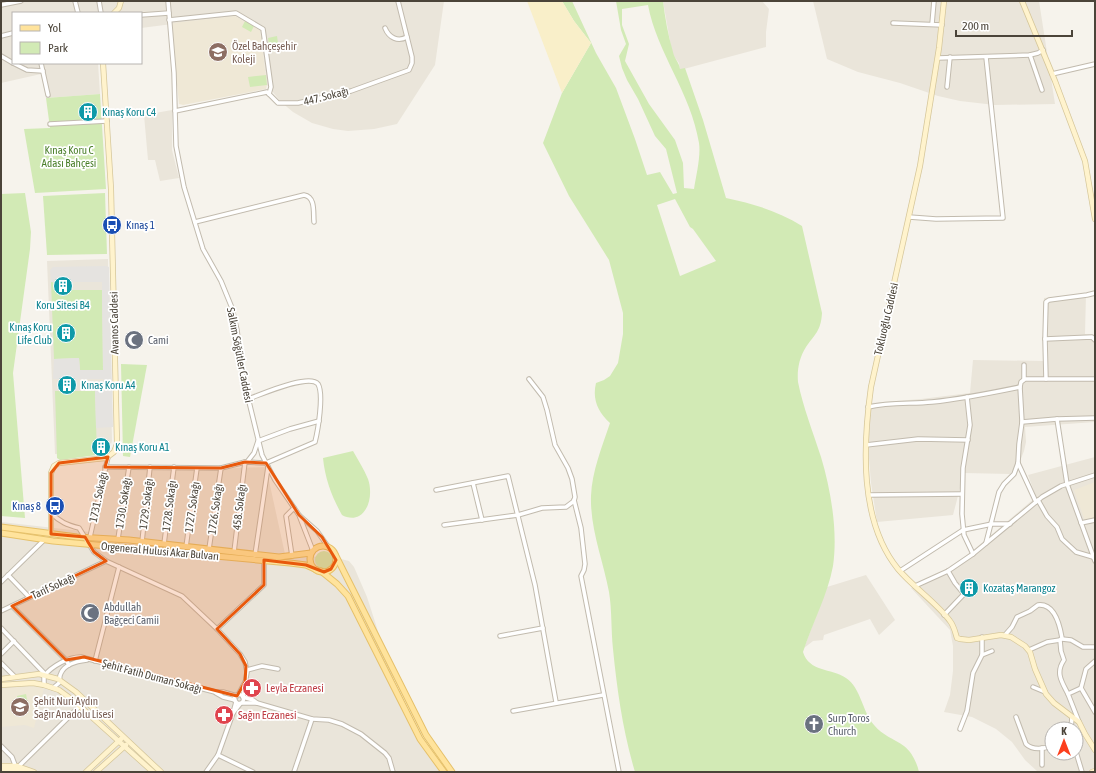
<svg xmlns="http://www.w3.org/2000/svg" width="1096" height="773" viewBox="0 0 1096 773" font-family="'Asap Condensed',sans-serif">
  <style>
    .residential { fill: #eae5da; fill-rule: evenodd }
    .education { fill: #efe8d6 }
    .green { fill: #d2eab5; fill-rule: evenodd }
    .sand { fill: #f9efc9 }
    .parking { fill: #e5e3e0 }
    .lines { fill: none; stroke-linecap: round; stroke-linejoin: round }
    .street-casing { stroke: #c2bbae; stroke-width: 5.5 }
    .secondary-casing { stroke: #d6c79b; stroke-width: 6 }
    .primary-casing { stroke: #e6c16a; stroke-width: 7 }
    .street { stroke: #fff; stroke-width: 3.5 }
    .secondary { stroke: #fff3cd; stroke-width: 4.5 }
    .primary { stroke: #ffe39c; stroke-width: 5 }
    .marked { fill: #e8590c; fill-opacity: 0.2; stroke: #e8590c; stroke-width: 3; stroke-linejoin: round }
    .labels { text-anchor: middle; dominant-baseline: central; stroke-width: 3.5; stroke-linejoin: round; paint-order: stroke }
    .education-label { font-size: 11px; fill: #785e54; stroke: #fff; text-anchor: start }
    .street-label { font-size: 11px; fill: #4b4439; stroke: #fff }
    .culture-label { font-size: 11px; fill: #0d838f; stroke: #fff; text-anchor: start }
    .park-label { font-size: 11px; fill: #4a7f2a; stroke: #fff }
    .transit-label { font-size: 11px; fill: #164399; stroke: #fff; text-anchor: start }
    .worship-label { font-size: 11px; fill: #5b616d; stroke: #fff; text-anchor: start }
    .health-label { font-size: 11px; fill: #be3a42; stroke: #fff; text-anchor: start }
  </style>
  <rect width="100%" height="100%" fill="#f6f3ec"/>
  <g class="residential">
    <path d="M1 1H444L435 65 397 124 374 129 348 131 333 129 312 123 293 112 281 102 267 85 260 30 235 16 141 28V13H13V63H98L100 94 46 98 41 74 1 83Z"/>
    <path d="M663 1H762L769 9 766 32V47L680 70 679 63 673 55 671 47Z"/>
    <path d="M813 1H1039L1055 104 995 105 960 101 938 96 900 83 858 72 827 59Z"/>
    <path d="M172 110V150L179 178 160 181 155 160H148L144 115Z"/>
    <path d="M108 259 112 441 109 451 102 455 55 454 47 261Z"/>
    <path d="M1086 294 1085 334 1095 336V422L1025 427 1026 442 1024 451 1020 461 1010 474 964 473 953 515 877 522 871 483 869 458V435L871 403 921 399 970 393 973 360 1044 361 1043 332 1044 298Z"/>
    <path d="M1095 457V772H1038L1025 760 1012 742 996 729 972 717 944 712 950 695 953 671V646L950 630 911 588 941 573 962 559 983 542 1036 497 1028 475ZM1052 729H1076V753H1052Z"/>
    <path d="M266 467 285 554 341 559 349 561 354 567 367 597 396 687 429 753 446 772H1V522L90 532 107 470H184Z"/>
    <path d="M866 575 895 620 879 635 870 619 824 635 823 640 813 641 804 648 827 587Z"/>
  </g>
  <g class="education">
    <path d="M235 16 260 30 267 85 266 89 183 105 179 104 171 27 173 23Z"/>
    <path d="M1095 482V517L1085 521 1074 490Z"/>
    <path d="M34 685 44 688 34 728 25 725 1 727V689Z"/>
  </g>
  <g class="green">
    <path d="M562 1H572L596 53 616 88 635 139 647 175 660 172 673 194 677 193 666 149 655 136 638 99 627 80 622 68 619 56 626 44 621 30 616 1H663C665 18 668 35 673 52 674 58 679 62 680 69L685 68 703 120 726 198C754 204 778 211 802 226L822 313C821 331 815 334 806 347 799 358 797 370 798 382 803 407 813 432 821 457 831 490 838 532 833 566 828 594 812 624 803 652 809 672 831 668 846 678 861 688 862 711 874 725 883 736 893 738 904 746 912 752 917 763 919 772H635C623 732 617 690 613 649 611 630 612 610 609 592 603 560 590 529 591 496 592 471 602 447 610 423 598 412 592 399 596 383L604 380 610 376 618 363 623 334V313L609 260 569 196 543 143 562 93 591 43 574 21ZM648 5C657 53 691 93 699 143 701 156 696 176 694 189L684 188 683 163 675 140 649 104 625 61 629 44 622 25V9ZM675 199 690 227 693 229 716 261 680 276 657 205Z"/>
    <path d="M245 21 254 26 251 32 242 27Z"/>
    <path d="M277 36 279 50 270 52 268 38Z"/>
    <path d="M266 75 267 85 250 87 248 77Z"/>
    <path d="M100 94 106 189 35 193 24 129 50 128 46 98Z"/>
    <path d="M25 193 31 232 30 249 13 373 25 518 1 516V194Z"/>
    <path d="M105 193 107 254 47 255 43 196Z"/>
    <path d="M51 282 56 283V290H102L103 370H80L79 358 54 359Z"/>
    <path d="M121 364 147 365 130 457 123 456Z"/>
    <path d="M55 391H95L97 455 60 460 57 458Z"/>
    <path d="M353 451C358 460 364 469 368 479 372 490 371 509 359 516 354 519 347 518 342 515 332 497 325 479 323 458Z"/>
    <circle cx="324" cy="560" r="9"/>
    <path d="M26 694 29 711 19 712 17 696Z"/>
  </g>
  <path class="sand" d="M527 1H562L574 21 591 43 562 93Z"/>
  <path class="parking" d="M106 266 109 267 113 427 96 428 95 391H105V382L103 379H53L54 359 79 358 80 370H103L102 282H51L50 270 53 267Z"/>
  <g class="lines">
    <defs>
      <g id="street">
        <path d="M75 1 78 13"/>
        <path d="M99 1 101 13"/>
        <path d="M168 1 174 73 176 146 184 187 203 249 221 281 232 308 237 330 243 377 262 455 275 480 299 515 313 551"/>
        <path d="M1 5 21 1"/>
        <path d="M141 15 169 13"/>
        <path d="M169 20 236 13 263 29 271 87 269 94"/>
        <path d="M893 23 942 25"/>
        <path d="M932 24 934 1"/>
        <path d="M385 28C389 38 398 42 407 37"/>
        <path d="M1 36 13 33"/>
        <path d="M1030 55 1042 90"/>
        <path d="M1 56 13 63"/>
        <path d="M938 58 1030 55 1038 53 1043 50"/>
        <path d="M13 63 27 70 43 71"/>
        <path d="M41 63 48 95"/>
        <path d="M1052 74 1095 64"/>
        <path d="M947 87 950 57"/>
        <path d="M175 111 267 92 278 103H298L351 91 409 70 412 63V57L398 1"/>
        <path d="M50 124 107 121"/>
        <path d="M909 217 936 219 1003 218 986 57"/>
        <path d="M195 222 304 195C316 197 313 213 314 222"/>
        <path d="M1045 339 1092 337 1095 340"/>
        <path d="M1024 365V379"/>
        <path d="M1046 379 1045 339 1046 302 1049 300 1087 295 1095 293"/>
        <path d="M967 397 970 425 963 468 962 514 964 535 973 554"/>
        <path d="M868 407C890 402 911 404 932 402 962 399 991 393 1020 387"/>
        <path d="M1057 419 1067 484 1095 561"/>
        <path d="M1022 422 1057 419 1095 418"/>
        <path d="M866 445 918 439 968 440"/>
        <path d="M247 462 254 453 258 441 290 429 319 421"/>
        <path d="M1018 463 1036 502"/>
        <path d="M105 467 221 468 245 462 266 463 315 442C318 430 324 394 318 384 309 373 260 395 248 399"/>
        <path d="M473 483 482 520"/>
        <path d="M436 490 508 476 535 585 556 702"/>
        <path d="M869 495 962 494"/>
        <path d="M574 500 581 528 585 564 584 570 581 576 619 772"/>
        <path d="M1038 500 1047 516 1057 527 1062 539 1076 552 1093 557"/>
        <path d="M51 513C60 522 67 525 79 528L94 552 106 561 182 596 217 629 240 654 245 662 247 672 243 697"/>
        <path d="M300 516 317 531 329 548"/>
        <path d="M1081 523 1095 520"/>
        <path d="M444 525 518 515 542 508 566 507 574 501 575 497 572 479 568 468 555 445 547 410 543 397 529 379"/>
        <path d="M90 537 108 457"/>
        <path d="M118 539 129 467"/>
        <path d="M142 542 150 467"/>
        <path d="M986 543 999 492 1004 484 1014 474 1018 463 1019 444 1022 422 1020 387 1021 382 1025 379H1095"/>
        <path d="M164 544 174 467"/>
        <path d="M186 547 197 468"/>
        <path d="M209 549 221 468"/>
        <path d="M234 552 245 462"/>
        <path d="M255 555 268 467"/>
        <path d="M292 556 286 516 294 508"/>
        <path d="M900 571 963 530 992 524H1010"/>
        <path d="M8 575 29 597"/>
        <path d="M1 582 44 540"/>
        <path d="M915 586 948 571 973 554 1042 497 1061 486 1095 475"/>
        <path d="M12 606 66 660 69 665"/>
        <path d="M1 611 106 561"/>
        <path d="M944 615 964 594 955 583 948 571"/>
        <path d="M1 628 45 674"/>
        <path d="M217 629 264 585V560"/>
        <path d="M1005 635 1012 627 1017 617 1030 611 1038 605C1055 603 1060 626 1062 638L1060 640 1061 651 1064 660C1055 673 1062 682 1068 694"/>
        <path d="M500 636 543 628"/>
        <path d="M982 637V655"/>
        <path d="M1062 639 1071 640 1083 647H1095"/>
        <path d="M1029 650 1047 642 1060 640"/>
        <path d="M1 654 14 641"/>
        <path d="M95 661 119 567"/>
        <path d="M1095 661 1086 669 1081 688 1095 712"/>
        <path d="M1 663 15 677"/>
        <path d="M247 670 262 666 278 669"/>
        <path d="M44 685V676C52 666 68 657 81 657L215 692H223L237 696"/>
        <path d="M1033 687 1045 692"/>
        <path d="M53 688 59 683C60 680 59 676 61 673 65 664 78 661 87 660"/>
        <path d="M216 693 223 697 235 700"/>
        <circle cx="239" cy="699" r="4.5"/>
        <path d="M238 695 245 682"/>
        <path d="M243 697 253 700 257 703 312 719 329 720 342 724 361 734 385 753 389 758 393 772"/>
        <path d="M242 703H257"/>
        <path d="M513 711 603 695"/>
        <path d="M233 713 240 704"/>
        <path d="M1016 717 1026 744C1033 751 1043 749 1052 746"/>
        <path d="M1079 722 1068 694 1081 688"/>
        <path d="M960 729 967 711 973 673 982 655 992 651"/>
        <path d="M1071 729 1072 717"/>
        <path d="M1 746 12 757 15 765"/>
        <path d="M1076 752 1082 772"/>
        <path d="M218 755 253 772"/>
        <path d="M1042 765V748"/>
        <path d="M19 766 80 706"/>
        <path d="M206 772 218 755 233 713 236 702"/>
        <path d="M294 772 312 719"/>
      </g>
      <g id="secondary">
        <path d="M944 1 939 48 920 166 871 387C863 445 859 521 898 569 913 587 937 603 950 621 954 626 955 632 957 638L960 639 969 640 1001 635 1011 637 1025 646 1030 652 1035 669 1046 694 1054 703 1079 722 1085 734 1095 750"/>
        <path d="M1022 1 1055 81 1085 161 1095 219"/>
        <path d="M114 13 119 8 121 1"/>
        <path d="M51 534V473L54 466 59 463 106 458 114 452 117 444 111 189 103 63"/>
        <path d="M1 679 39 674 58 679 76 692 161 772"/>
        <path d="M1 685 33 683 44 685 59 690 74 701 153 772"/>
        <path d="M1 766H17L34 772"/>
        <path d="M1 769H15L25 772"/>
        <path d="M86 772 121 739"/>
        <path d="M96 772 126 745"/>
        <path d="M1092 772 1095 771"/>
      </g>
      <g id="primary">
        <path d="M1 527 77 537 129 540 279 557 311 553"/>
        <path d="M1 533 53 541 290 563 306 565 317 570"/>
        <circle cx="323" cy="559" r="13"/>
        <path d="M336 556 426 735 452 772"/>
        <path d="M321 571 337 584 348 596 420 739 444 772"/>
      </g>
    </defs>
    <use href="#street" class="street-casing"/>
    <use href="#secondary" class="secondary-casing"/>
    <use href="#primary" class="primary-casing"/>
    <use href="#street" class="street"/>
    <use href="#secondary" class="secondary"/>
    <use href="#primary" class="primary"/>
  </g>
  <path class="marked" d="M108 457 105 467 221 468 245 462 266 463 299 515 322 537 336 560 331 569 324 572 306 565 264 560V585L217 629 240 654 246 666 245 682 237 696 84 657 66 660 12 606 106 561 94 552 85 537 51 534V473L59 463Z"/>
  <defs>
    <symbol id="school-disc" viewBox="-11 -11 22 22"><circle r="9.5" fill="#8d6e63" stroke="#fff"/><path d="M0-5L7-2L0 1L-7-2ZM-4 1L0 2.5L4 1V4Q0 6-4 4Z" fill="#fff"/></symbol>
    <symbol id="building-disc" viewBox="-11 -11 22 22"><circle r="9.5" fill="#0f9aa8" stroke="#fff"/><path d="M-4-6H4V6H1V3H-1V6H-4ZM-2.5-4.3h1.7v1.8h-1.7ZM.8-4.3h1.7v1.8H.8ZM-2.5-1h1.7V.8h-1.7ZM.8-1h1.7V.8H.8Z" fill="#fff"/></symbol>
    <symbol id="bus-disc" viewBox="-11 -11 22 22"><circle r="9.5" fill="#1a4fb4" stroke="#fff"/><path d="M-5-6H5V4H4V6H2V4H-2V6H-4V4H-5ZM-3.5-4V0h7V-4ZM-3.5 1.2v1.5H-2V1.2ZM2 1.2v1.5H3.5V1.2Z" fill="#fff"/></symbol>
    <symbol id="mosque-disc" viewBox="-11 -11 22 22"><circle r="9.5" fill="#6b7280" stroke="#fff"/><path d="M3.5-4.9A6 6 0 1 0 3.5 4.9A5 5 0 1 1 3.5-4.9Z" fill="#fff"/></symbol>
    <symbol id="pharmacy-disc" viewBox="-11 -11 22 22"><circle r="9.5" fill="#e0444e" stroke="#fff"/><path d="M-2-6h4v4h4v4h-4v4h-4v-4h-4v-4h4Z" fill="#fff"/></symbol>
    <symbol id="church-disc" viewBox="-11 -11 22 22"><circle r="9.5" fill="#6b7280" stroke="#fff"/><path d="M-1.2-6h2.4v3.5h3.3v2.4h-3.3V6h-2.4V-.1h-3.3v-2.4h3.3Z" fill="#fff"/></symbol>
  </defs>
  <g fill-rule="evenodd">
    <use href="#school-disc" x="207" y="41" width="22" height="22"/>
    <use href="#building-disc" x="77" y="101" width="22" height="22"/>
    <use href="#bus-disc" x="101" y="214" width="22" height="22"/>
    <use href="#building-disc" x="52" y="275" width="22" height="22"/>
    <use href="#building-disc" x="55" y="322" width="22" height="22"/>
    <use href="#mosque-disc" x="123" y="329" width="22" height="22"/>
    <use href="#building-disc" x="56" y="374" width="22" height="22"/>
    <use href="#building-disc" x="90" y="436" width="22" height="22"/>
    <use href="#bus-disc" x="44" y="495" width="22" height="22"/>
    <use href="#building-disc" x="958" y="577" width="22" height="22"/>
    <use href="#mosque-disc" x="79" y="602" width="22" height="22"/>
    <use href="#pharmacy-disc" x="241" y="677" width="22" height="22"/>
    <use href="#school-disc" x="9" y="696" width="22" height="22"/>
    <use href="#pharmacy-disc" x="213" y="704" width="22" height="22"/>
    <use href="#church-disc" x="803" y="713" width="22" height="22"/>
  </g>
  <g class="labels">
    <g class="education-label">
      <text x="232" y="46">Özel Bahçeşehir<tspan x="232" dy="13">Koleji</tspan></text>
      <text x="34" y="701">Şehit Nuri Aydın<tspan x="34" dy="13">Sağır Anadolu Lisesi</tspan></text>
    </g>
    <g class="street-label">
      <text transform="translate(326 96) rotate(-14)">447. Sokağı</text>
      <text transform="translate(886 319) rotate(-77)">Tokluoğlu Caddesi</text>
      <text transform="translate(114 323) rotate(-91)">Avanos Caddesi</text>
      <text transform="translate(240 355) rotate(79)">Salkım Söğütler Caddesi</text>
      <text transform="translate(98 497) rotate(-78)">1731. Sokağı</text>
      <text transform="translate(123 503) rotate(-81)">1730. Sokağı</text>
      <text transform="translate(146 504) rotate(-83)">1729. Sokağı</text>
      <text transform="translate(169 506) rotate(-83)">1728. Sokağı</text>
      <text transform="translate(192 507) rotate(-82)">1727. Sokağı</text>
      <text transform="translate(239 507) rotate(-83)">458. Sokağı</text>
      <text transform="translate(215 509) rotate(-82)">1726. Sokağı</text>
      <text transform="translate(160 551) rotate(5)">Orgeneral Hulusi Akar Bulvarı</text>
      <text transform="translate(53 586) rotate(-25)">Tarif Sokağı</text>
      <text transform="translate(152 676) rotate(15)">Şehit Fatih Duman Sokağı</text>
    </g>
    <g class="culture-label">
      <text x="102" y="112">Kınaş Koru C4</text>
      <text x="63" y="305" text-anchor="middle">Koru Sitesi B4</text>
      <text x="52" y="327" text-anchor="end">Kınaş Koru<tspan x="52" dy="13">Life Club</tspan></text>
      <text x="81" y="385">Kınaş Koru A4</text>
      <text x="115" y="447">Kınaş Koru A1</text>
      <text x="983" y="588">Kozataş Marangoz</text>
    </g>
    <g class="park-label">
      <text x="69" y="150">Kınaş Koru C<tspan x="69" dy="13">Adası Bahçesi</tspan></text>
    </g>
    <g class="transit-label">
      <text x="126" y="225">Kınaş 1</text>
      <text x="41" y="506" text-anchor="end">Kınaş 8</text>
    </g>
    <g class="worship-label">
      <text x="148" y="340">Cami</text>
      <text x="104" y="607">Abdullah<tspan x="104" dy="13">Bağçeci Camii</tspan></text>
      <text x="828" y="718">Surp Toros<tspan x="828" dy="13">Church</tspan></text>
    </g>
    <g class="health-label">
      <text x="266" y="688">Leyla Eczanesi</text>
      <text x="238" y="715">Sağın Eczanesi</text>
    </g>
  </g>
  <rect width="1096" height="773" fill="none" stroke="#4b4439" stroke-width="4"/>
  <rect x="12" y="12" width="130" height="52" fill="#ffffff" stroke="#b7b4b0"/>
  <rect x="20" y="25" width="20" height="6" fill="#ffe39c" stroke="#b7b4b0"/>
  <text x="48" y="32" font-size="12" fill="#4b4439">Yol</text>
  <rect x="20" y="42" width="20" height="12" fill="#d2eab5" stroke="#b7b4b0"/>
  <text x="48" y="52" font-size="12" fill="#4b4439">Park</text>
  <g transform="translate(1064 741)"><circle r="19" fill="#ffffff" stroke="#b7b4b0"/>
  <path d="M0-3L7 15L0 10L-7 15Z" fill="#fc3f1d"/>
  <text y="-6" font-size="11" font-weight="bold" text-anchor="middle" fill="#4b4439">K</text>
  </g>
  <path d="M956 30v6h116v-6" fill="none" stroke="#4b4439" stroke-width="2"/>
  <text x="962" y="30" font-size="12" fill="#4b4439" stroke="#ffffff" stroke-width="3" paint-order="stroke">200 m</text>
</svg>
